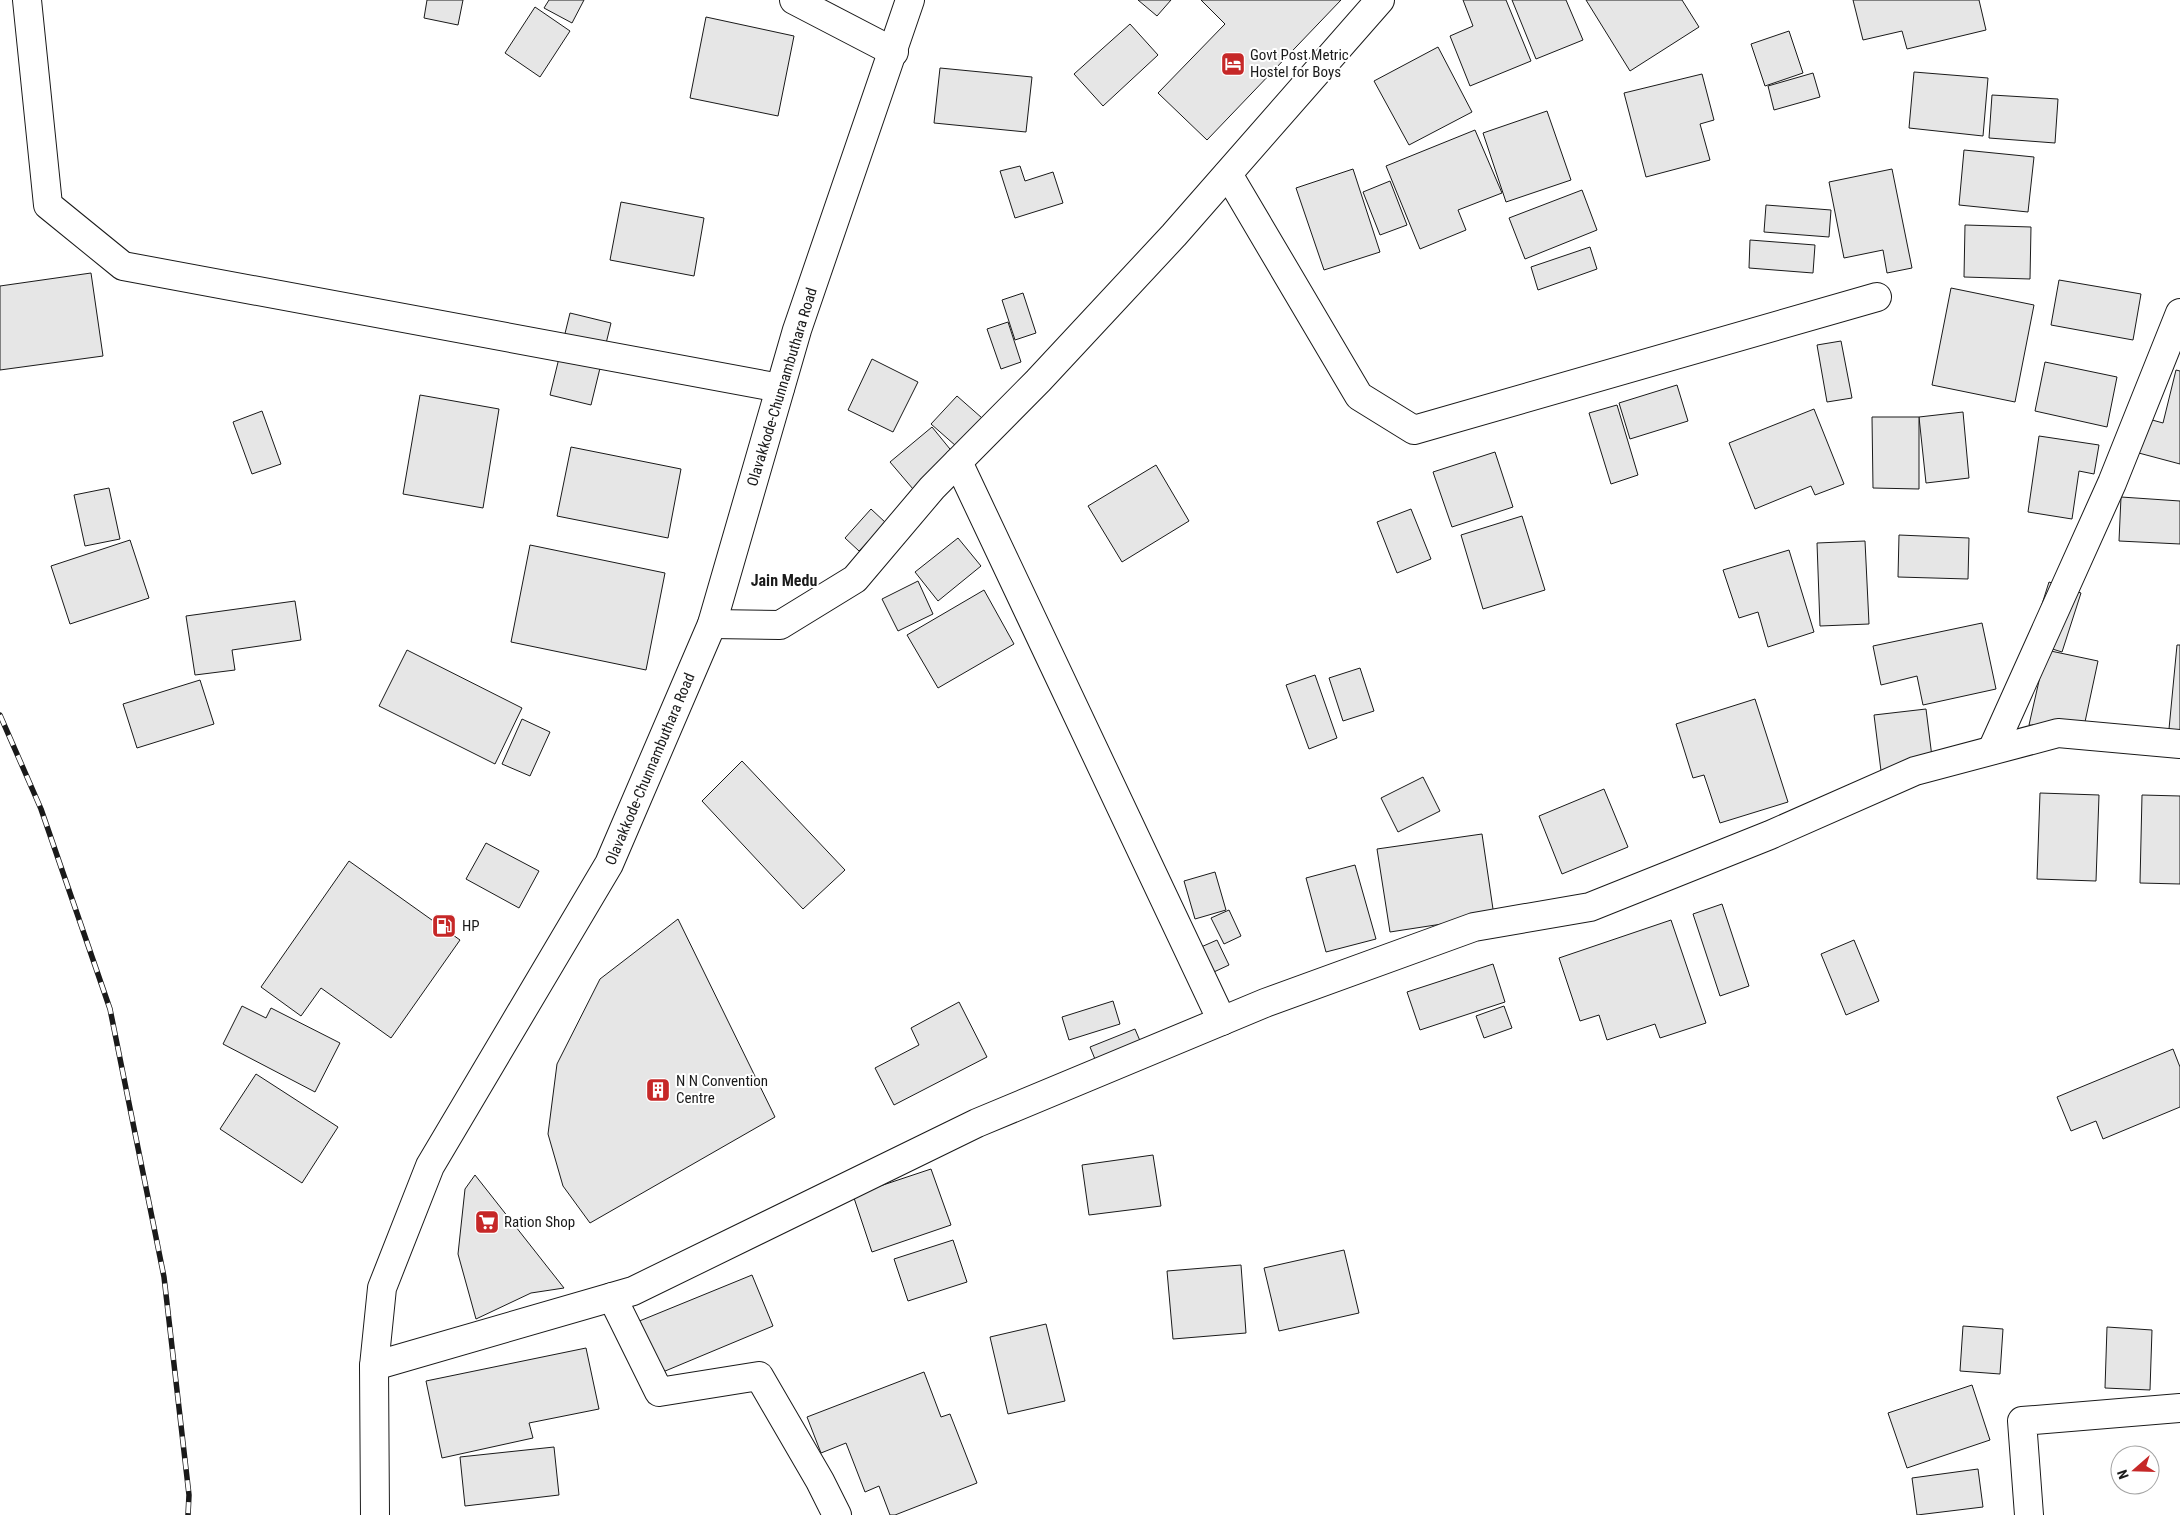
<svg xmlns="http://www.w3.org/2000/svg" width="2180" height="1515" viewBox="0 0 2180 1515" font-family="'Roboto Condensed',sans-serif">
  <style>
    .building { fill: #e6e6e6; stroke: #1a1a1a }
    .lines { fill: none; stroke-linecap: round; stroke-linejoin: round }
    .minor-casing { stroke: #1a1a1a; stroke-width: 30 }
    .major-casing { stroke: #1a1a1a; stroke-width: 30 }
    .minor { stroke: #fff; stroke-width: 28 }
    .major { stroke: #fff; stroke-width: 28 }
    .rail-casing { stroke: #1a1a1a; stroke-width: 5.5 }
    .rail { stroke: #fff; stroke-width: 4; stroke-dasharray: 11; stroke-linecap: butt }
    .labels { text-anchor: middle; dominant-baseline: central; stroke-width: 4; stroke-linejoin: round; paint-order: stroke }
    .poi-label { font-size: 15px; fill: #1a1a1a; stroke: #fff; text-anchor: start }
    .street-label { font-size: 15px; fill: #1a1a1a; stroke: #fff }
    .neighbourhood-label { font-size: 16px; font-weight: bold; fill: #1a1a1a; stroke: #fff }
  </style>
  <rect width="100%" height="100%" fill="#fff"/>
  <g class="building">
    <path d="M427 0H463L458 25 424 18Z"/>
    <path d="M549 0H584L572 23 544 8Z"/>
    <path d="M1138 0H1171L1157 16Z"/>
    <path d="M1201 0H1341L1207 140 1158 93 1225 24Z"/>
    <path d="M1463 0H1506L1531 61 1470 86 1450 36 1473 26Z"/>
    <path d="M1512 0H1566L1583 40 1536 59Z"/>
    <path d="M1586 0H1682L1699 27 1630 71Z"/>
    <path d="M1853 0H1979L1986 30 1907 49 1902 31 1863 40Z"/>
    <path d="M535 7 570 31 540 77 505 53Z"/>
    <path d="M706 17 794 36 778 116 690 98Z"/>
    <path d="M1130 24 1158 55 1103 106 1074 74Z"/>
    <path d="M1789 31 1803 73 1765 86 1751 44Z"/>
    <path d="M1438 47 1472 112 1409 145 1374 81Z"/>
    <path d="M940 68 1032 77 1026 132 934 123Z"/>
    <path d="M1914 72 1988 78 1983 136 1909 128Z"/>
    <path d="M1813 73 1820 97 1774 110 1768 86Z"/>
    <path d="M1702 74 1714 120 1700 124 1710 160 1646 177 1624 93Z"/>
    <path d="M1992 95 2058 99 2055 143 1989 138Z"/>
    <path d="M1547 111 1571 180 1506 202 1483 133Z"/>
    <path d="M1475 130 1502 193 1458 210 1466 230 1420 249 1386 166Z"/>
    <path d="M1964 150 2034 157 2028 212 1959 205Z"/>
    <path d="M1020 166 1025 181 1053 172 1063 203 1015 218 1000 171Z"/>
    <path d="M1353 169 1380 252 1324 270 1296 188Z"/>
    <path d="M1892 169 1912 268 1887 273 1883 250 1844 258 1829 182Z"/>
    <path d="M1390 181 1407 225 1380 235 1363 192Z"/>
    <path d="M1582 190 1597 230 1525 259 1509 218Z"/>
    <path d="M621 202 704 218 694 276 610 260Z"/>
    <path d="M1766 205 1831 210 1829 237 1764 232Z"/>
    <path d="M1965 225 2031 227 2030 279 1964 277Z"/>
    <path d="M1750 240 1815 245 1813 273 1749 268Z"/>
    <path d="M1590 247 1597 269 1538 290 1531 267Z"/>
    <path d="M91 273 103 356 0 370V286Z"/>
    <path d="M2059 280 2141 294 2133 340 2051 325Z"/>
    <path d="M1951 288 2034 305 2015 402 1932 385Z"/>
    <path d="M1023 293 1036 333 1015 340 1002 300Z"/>
    <path d="M570 313 611 323 591 405 550 395Z"/>
    <path d="M1008 322 1021 362 1001 369 987 329Z"/>
    <path d="M1841 341 1852 398 1827 402 1817 345Z"/>
    <path d="M872 359 918 382 893 432 848 410Z"/>
    <path d="M2045 362 2117 377 2107 427 2035 411Z"/>
    <path d="M2176 370 2180 371V464L2135 452 2145 418 2163 423Z"/>
    <path d="M1677 385 1688 421 1630 439 1619 403Z"/>
    <path d="M420 395 499 409 483 508 403 494Z"/>
    <path d="M957 396 982 418 956 446 931 424Z"/>
    <path d="M1617 405 1638 475 1611 484 1589 413Z"/>
    <path d="M1814 409 1844 484 1815 495 1811 486 1755 509 1729 443Z"/>
    <path d="M262 411 281 464 252 474 233 422Z"/>
    <path d="M1963 412 1969 478 1926 483 1919 417Z"/>
    <path d="M1872 417H1919V489L1873 488Z"/>
    <path d="M932 427 954 454 913 489 890 462Z"/>
    <path d="M2039 436 2099 445 2094 474 2079 471 2072 519 2028 512Z"/>
    <path d="M571 447 681 469 668 538 557 516Z"/>
    <path d="M1495 452 1513 507 1452 527 1433 472Z"/>
    <path d="M1156 465 1189 521 1122 562 1088 506Z"/>
    <path d="M109 488 120 539 85 546 74 495Z"/>
    <path d="M2121 497 2180 501V544L2119 541Z"/>
    <path d="M871 509 886 523 859 551 845 538Z"/>
    <path d="M1411 509 1431 559 1397 573 1377 522Z"/>
    <path d="M1522 516 1545 590 1483 609 1461 535Z"/>
    <path d="M1899 535 1969 538 1968 579 1898 577Z"/>
    <path d="M958 538 981 566 938 601 915 572Z"/>
    <path d="M130 540 149 598 70 624 51 566Z"/>
    <path d="M1865 541 1869 624 1820 626 1817 543Z"/>
    <path d="M530 545 665 573 646 670 511 642Z"/>
    <path d="M1789 550 1814 632 1768 647 1758 612 1739 618 1723 570Z"/>
    <path d="M918 581 933 614 898 631 882 599Z"/>
    <path d="M2049 582 2081 593 2062 652 2030 642Z"/>
    <path d="M984 590 1014 644 938 688 907 635Z"/>
    <path d="M295 601 301 640 232 650 235 670 195 675 186 616Z"/>
    <path d="M1982 623 1996 689 1923 705 1917 676 1881 685 1873 646Z"/>
    <path d="M2177 645H2180V751L2167 750Z"/>
    <path d="M407 650 522 708 495 764 379 706Z"/>
    <path d="M2046 650 2098 661 2082 736 2029 725Z"/>
    <path d="M1360 668 1374 711 1343 721 1329 678Z"/>
    <path d="M1315 675 1337 738 1309 749 1286 685Z"/>
    <path d="M200 680 214 724 137 748 123 704Z"/>
    <path d="M1755 699 1788 802 1720 823 1704 775 1693 778 1676 724Z"/>
    <path d="M1926 709 1933 765 1881 771 1874 715Z"/>
    <path d="M522 719 550 732 530 776 502 764Z"/>
    <path d="M742 761 845 870 803 909 702 801Z"/>
    <path d="M1423 777 1440 811 1398 832 1381 798Z"/>
    <path d="M1604 789 1628 847 1562 874 1539 816Z"/>
    <path d="M2040 793 2099 795 2096 881 2037 879Z"/>
    <path d="M2142 795 2180 796V884L2140 883Z"/>
    <path d="M1482 834 1494 916 1390 932 1377 849Z"/>
    <path d="M486 843 539 871 519 908 466 879Z"/>
    <path d="M349 861 460 940 391 1038 321 988 301 1016 261 987Z"/>
    <path d="M1355 865 1376 939 1326 952 1306 878Z"/>
    <path d="M1215 872 1226 910 1195 919 1184 881Z"/>
    <path d="M1722 904 1749 986 1720 996 1693 914Z"/>
    <path d="M1229 910 1241 936 1224 944 1211 918Z"/>
    <path d="M678 919 775 1117 590 1223 563 1186 548 1134 557 1064 600 979Z"/>
    <path d="M1671 920 1706 1023 1660 1038 1655 1024 1607 1040 1599 1015 1580 1021 1559 958Z"/>
    <path d="M1217 940 1229 965 1203 977 1192 951Z"/>
    <path d="M1854 940 1879 1001 1846 1015 1821 954Z"/>
    <path d="M1493 964 1505 1002 1420 1030 1407 992Z"/>
    <path d="M1113 1001 1120 1024 1069 1040 1062 1017Z"/>
    <path d="M959 1002 987 1057 894 1105 875 1068 919 1045 911 1028Z"/>
    <path d="M242 1006 266 1018 271 1008 340 1043 315 1092 223 1044Z"/>
    <path d="M1504 1006 1512 1028 1484 1038 1476 1016Z"/>
    <path d="M1135 1029 1149 1062 1104 1081 1090 1047Z"/>
    <path d="M2173 1049 2180 1067V1107L2103 1139 2096 1121 2071 1131 2057 1097Z"/>
    <path d="M256 1074 338 1127 302 1183 220 1129Z"/>
    <path d="M1153 1155 1161 1206 1089 1215 1082 1165Z"/>
    <path d="M931 1169 951 1225 872 1252 853 1195Z"/>
    <path d="M475 1175 564 1288 531 1293 476 1319 458 1254 465 1189Z"/>
    <path d="M953 1240 967 1282 908 1301 894 1259Z"/>
    <path d="M1344 1250 1359 1313 1279 1331 1264 1268Z"/>
    <path d="M1241 1265 1246 1333 1173 1339 1167 1271Z"/>
    <path d="M752 1275 773 1326 658 1374 637 1322Z"/>
    <path d="M1046 1324 1065 1401 1008 1414 990 1337Z"/>
    <path d="M1963 1326 2003 1329 2000 1374 1960 1371Z"/>
    <path d="M2107 1327 2152 1330 2150 1390 2105 1388Z"/>
    <path d="M586 1348 599 1409 529 1423 533 1438 442 1458 426 1381Z"/>
    <path d="M924 1372 941 1417 950 1414 977 1483 895 1515H890L879 1486 865 1492 846 1443 821 1453 807 1417Z"/>
    <path d="M1972 1385 1990 1440 1907 1468 1888 1413Z"/>
    <path d="M554 1447 559 1495 465 1506 460 1457Z"/>
    <path d="M1978 1469 1983 1507 1917 1515 1912 1478Z"/>
  </g>
  <g class="lines">
    <defs>
      <g id="minor">
        <path d="M27 0 48 205 123 266 780 388"/>
        <path d="M794 0 894 52"/>
        <path d="M1228 174 1359 396 1414 430 1877 297"/>
        <path d="M958 462 1222 1021"/>
        <path d="M712 624 780 625 855 579 932 488 1038 381 1174 235 1380 0"/>
        <path d="M1992 750 2112 483 2180 313"/>
        <path d="M612 1297 659 1392 759 1376 820 1481 837 1515"/>
        <path d="M374 1366 633 1291 977 1123 1265 1003 1474 927 1590 907 1770 835 1915 771 2058 733 2180 744"/>
        <path d="M2029 1515 2022 1421 2180 1408"/>
      </g>
      <path id="major" d="M375 1515 374 1366 382 1288 430 1166 609 864 712 624 797 330 910 0"/>
    </defs>
    <use href="#minor" class="minor-casing"/>
    <use href="#major" class="major-casing"/>
    <use href="#minor" class="minor"/>
    <use href="#major" class="major"/>
    <defs>
      <path id="rail" d="M0 715 41 809 110 1009 164 1277 189 1495 188 1515"/>
    </defs>
    <use href="#rail" class="rail-casing"/>
    <use href="#rail" class="rail"/>
  </g>
  <defs>
    <symbol id="hotel-square" viewBox="-11 -11 22 22"><rect x="-9" y="-9" width="18" height="18" rx="4" fill="#c62828" stroke="#fff"/><path d="M-6-4.5h1.5V1H6V5H4.5V3h-9V5H-6ZM-4 0a1.8 1.8 0 1 1 3.6 0ZM.5 0V-2.5h3Q6-2.5 6 0Z" fill="#fff"/></symbol>
    <symbol id="fuel-square" viewBox="-11 -11 22 22"><rect x="-9" y="-9" width="18" height="18" rx="4" fill="#c62828" stroke="#fff"/><path d="M-5.5-6h7V0h2V4h1.3V-2.5L3-4.5l.8-.8L6-3V5H2.5V1h-1V6h-7ZM-4.2-4.7v3.2H.2V-4.7Z" fill="#fff"/></symbol>
    <symbol id="building-square" viewBox="-11 -11 22 22"><rect x="-9" y="-9" width="18" height="18" rx="4" fill="#c62828" stroke="#fff"/><path d="M-4-6H4V6H1V3H-1V6H-4ZM-2.5-4.3h1.7v1.8h-1.7ZM.8-4.3h1.7v1.8H.8ZM-2.5-1h1.7V.8h-1.7ZM.8-1h1.7V.8H.8Z" fill="#fff"/></symbol>
    <symbol id="supermarket-square" viewBox="-11 -11 22 22"><rect x="-9" y="-9" width="18" height="18" rx="4" fill="#c62828" stroke="#fff"/><path d="M-6-5.5h2.5l.6 2H6L4.5 2H-2.5L-4.4-4H-6ZM-1.5 3.2a1.3 1.3 0 1 0 .1 0ZM3 3.2a1.3 1.3 0 1 0 .1 0Z" fill="#fff"/></symbol>
  </defs>
  <g fill-rule="evenodd">
    <use href="#hotel-square" x="1219" y="50" width="28" height="28"/>
    <use href="#fuel-square" x="430" y="912" width="28" height="28"/>
    <use href="#building-square" x="644" y="1076" width="28" height="28"/>
    <use href="#supermarket-square" x="473" y="1208" width="28" height="28"/>
  </g>
  <g class="labels">
    <g class="poi-label">
      <text x="1250" y="55">Govt Post Metric<tspan x="1250" dy="17">Hostel for Boys</tspan></text>
      <text x="462" y="926">HP</text>
      <text x="676" y="1081">N N Convention<tspan x="676" dy="17">Centre</tspan></text>
      <text x="504" y="1222">Ration Shop</text>
    </g>
    <g class="street-label">
      <text transform="translate(782 387) rotate(-73)">Olavakkode-Chunnambuthara Road</text>
      <text transform="translate(650 769) rotate(-67)">Olavakkode-Chunnambuthara Road</text>
    </g>
    <g class="neighbourhood-label">
      <text x="784" y="580">Jain Medu</text>
    </g>
  </g>
  <g transform="translate(2135 1470) rotate(250)"><circle r="24" fill="#ffffff" stroke="#a3a3a3"/>
  <path d="M0-4L9 19L0 12L-9 19Z" fill="#c62828"/>
  <text y="-8" font-size="14" font-weight="bold" text-anchor="middle" fill="#1a1a1a">N</text>
  </g>
</svg>
